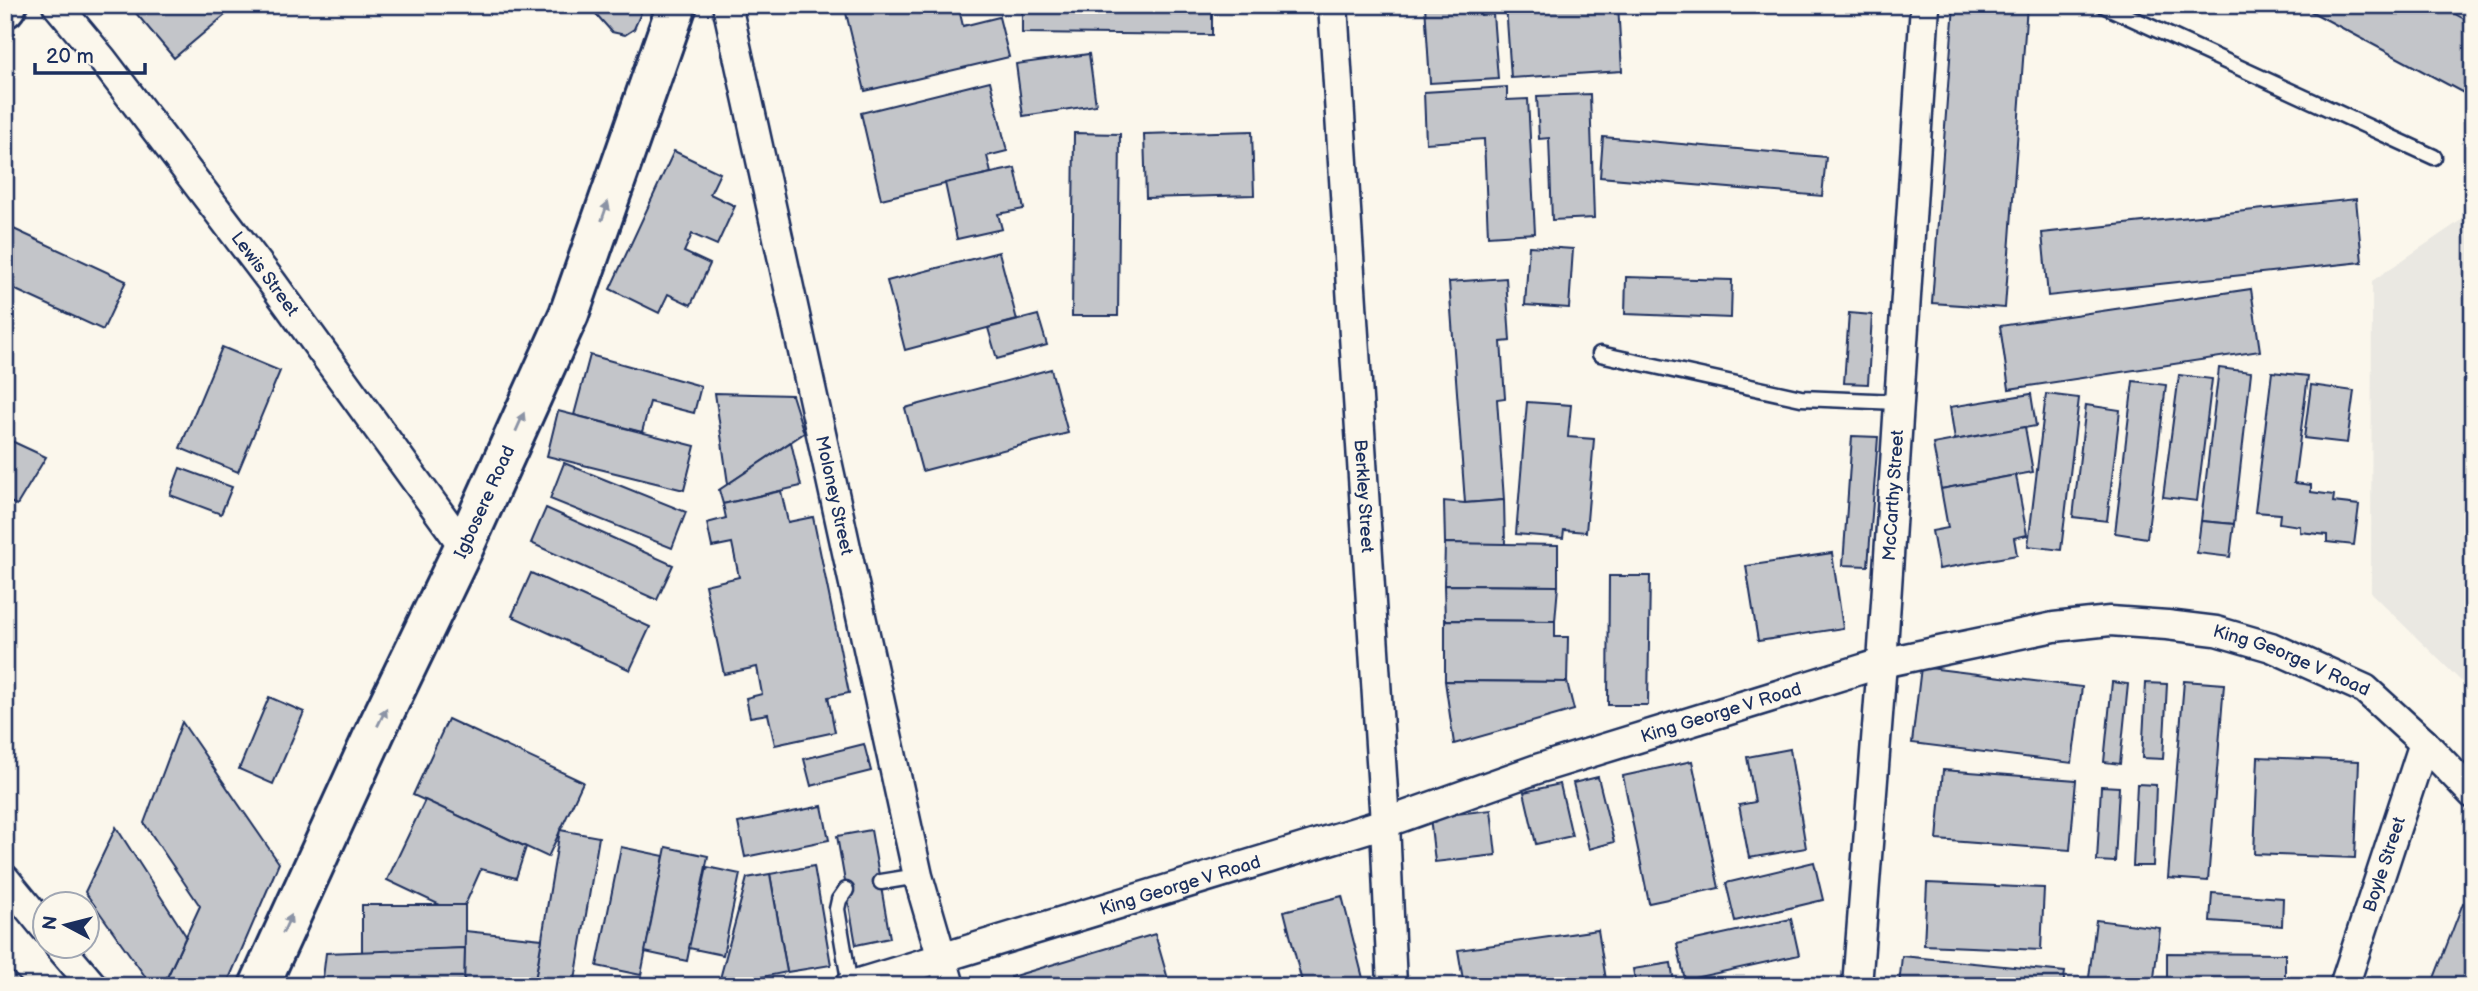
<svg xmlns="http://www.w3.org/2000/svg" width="2478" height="991" viewBox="0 0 2478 991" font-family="'Balsamiq Sans',sans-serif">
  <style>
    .built { fill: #eae8e2 }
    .building { fill: #c3c5c9; stroke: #1b2f5e; stroke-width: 2 }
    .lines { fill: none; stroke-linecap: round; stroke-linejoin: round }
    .service-casing { stroke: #1b2f5e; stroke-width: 19 }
    .minor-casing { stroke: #1b2f5e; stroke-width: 33 }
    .secondary-casing { stroke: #1b2f5e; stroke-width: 44 }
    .service { stroke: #fbf7ec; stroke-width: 14 }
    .minor { stroke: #fbf7ec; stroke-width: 28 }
    .secondary { stroke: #fbf7ec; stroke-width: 38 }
    .oneway { fill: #8b93a5 }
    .labels { text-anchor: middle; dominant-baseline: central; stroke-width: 6; stroke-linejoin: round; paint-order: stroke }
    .street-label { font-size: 18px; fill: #1b2f5e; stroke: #fbf7ec }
  </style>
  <rect width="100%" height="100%" fill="#fbf7ec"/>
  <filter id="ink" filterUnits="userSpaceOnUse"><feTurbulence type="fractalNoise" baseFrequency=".0143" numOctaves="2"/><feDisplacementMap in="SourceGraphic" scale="14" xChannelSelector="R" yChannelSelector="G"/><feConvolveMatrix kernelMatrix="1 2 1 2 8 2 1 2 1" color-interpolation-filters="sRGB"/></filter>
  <g filter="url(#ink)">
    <path class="built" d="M2473 212V679L2466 686 2371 593 2372 281Z"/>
    <g class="building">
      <path d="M129 5H237L174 58Z"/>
      <path d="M588 5H640L641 13 634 29 625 35 612 32Z"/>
      <path d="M880 5H919L920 9 937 5H958L963 26 999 17 1009 57 865 91 846 13Z"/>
      <path d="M1022 5H1212V35L1022 33Z"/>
      <path d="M1425 5H1480L1481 15 1493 14 1498 79 1430 83Z"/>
      <path d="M1506 5H1618L1622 71 1511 78Z"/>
      <path d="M1954 5H2027L2005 308 1932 303Z"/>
      <path d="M2299 5H2439L2473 24V98Z"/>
      <path d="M1089 54 1096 105 1023 116 1016 64Z"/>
      <path d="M990 81 1007 151 987 156 991 173 881 199 861 113Z"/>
      <path d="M1507 87V100L1528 99 1535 233 1488 236 1484 139 1426 143 1424 92Z"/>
      <path d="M1590 94 1594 218 1552 220 1549 138 1539 139 1537 96Z"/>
      <path d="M1252 131 1254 195 1146 198 1144 134Z"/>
      <path d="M1074 133 1120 134 1118 316H1072Z"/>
      <path d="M1603 137 1826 157 1822 196 1600 177Z"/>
      <path d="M674 151 720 173 710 194 735 206 717 245 692 234 684 252 710 264 691 305 668 294 659 313 610 289Z"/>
      <path d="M1015 168 1024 209 998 214 1002 229 957 239 945 183Z"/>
      <path d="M2356 199 2362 262 2048 296 2042 233Z"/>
      <path d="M5 225 126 281 103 330 5 285Z"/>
      <path d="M1529 246 1573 249 1569 308 1525 305Z"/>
      <path d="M999 252 1017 320 905 350 887 281Z"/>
      <path d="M1626 277 1732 280 1731 318 1625 314Z"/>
      <path d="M1506 278 1510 341 1501 342 1505 398 1497 399 1504 500 1465 503 1449 282Z"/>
      <path d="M2251 289 2260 351 2009 389 2000 326Z"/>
      <path d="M1849 313 1872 315 1868 384 1844 383Z"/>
      <path d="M1038 315 1047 345 997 359 988 328Z"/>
      <path d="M222 347 280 371 238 472 180 448Z"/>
      <path d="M590 355 701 386 694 413 650 402 642 432 574 415Z"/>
      <path d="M2219 368 2251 372 2234 524 2201 521Z"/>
      <path d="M1051 369 1068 433 922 471 905 408Z"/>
      <path d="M2272 372 2308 376 2294 483 2311 485V492L2334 495 2333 502 2359 505 2354 545 2327 542V535L2300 532V526L2279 523 2280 514 2255 512Z"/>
      <path d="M2179 375 2212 379 2197 501 2163 497Z"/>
      <path d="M2133 381 2166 385 2147 538 2115 533Z"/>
      <path d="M2311 385 2354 391 2347 443 2304 438Z"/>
      <path d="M715 393 792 395 804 433 728 484Z"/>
      <path d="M2031 394 2036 426 1955 440 1950 407Z"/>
      <path d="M2046 394 2079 398 2061 550 2028 546Z"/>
      <path d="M1527 402 1571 405 1568 437 1594 439 1586 532 1564 530 1563 538 1516 534Z"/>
      <path d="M2086 405 2120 410 2107 521 2073 517Z"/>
      <path d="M558 411 695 446 684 490 547 456Z"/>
      <path d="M2025 427 2033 472 1941 489 1933 444Z"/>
      <path d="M1852 436 1878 437 1868 566 1843 565Z"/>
      <path d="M5 438 46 457 17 505 5 500Z"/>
      <path d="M791 442 801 486 723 504 719 490Z"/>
      <path d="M564 463 686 512 672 548 550 499Z"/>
      <path d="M180 468 232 487 221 514 170 495Z"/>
      <path d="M2016 475 2027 535 2014 538 2017 555 1939 569 1932 531 1948 528 1941 489Z"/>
      <path d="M781 491 788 522 813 517 849 693 828 697 835 732 775 745 768 714 750 717 746 698 762 694 757 667 724 674 705 585 739 577 732 543 712 547 707 523 726 518 723 504Z"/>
      <path d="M1504 500 1505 545 1445 543 1444 501 1465 503Z"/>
      <path d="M546 508 673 565 657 600 531 543Z"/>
      <path d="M2201 521 2234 524 2230 557 2197 553Z"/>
      <path d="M1445 543 1558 545V586L1444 585Z"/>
      <path d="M1832 553 1843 628 1758 641 1746 566Z"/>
      <path d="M531 573 650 627 630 670 512 616Z"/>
      <path d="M1609 576H1650L1648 705H1608Z"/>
      <path d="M1444 585 1558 586 1555 621 1445 620Z"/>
      <path d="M1445 620 1555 621V637H1568L1567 682 1445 681Z"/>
      <path d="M1921 667 2082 687 2072 763 1912 743Z"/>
      <path d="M1445 681 1567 682 1574 710 1454 744Z"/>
      <path d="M2184 681 2224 684 2208 881 2168 878Z"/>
      <path d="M2112 682 2128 684 2120 764 2104 762Z"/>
      <path d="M2146 683 2167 684 2163 759 2142 758Z"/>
      <path d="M269 697 304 712 273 784 239 769Z"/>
      <path d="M448 719 583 782 548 857 413 795Z"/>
      <path d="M182 722 279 863 226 986H163L200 906 144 823Z"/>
      <path d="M864 744 871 771 811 786 804 759Z"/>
      <path d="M1790 749 1806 848 1749 858 1739 805 1755 802 1747 757Z"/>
      <path d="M2258 757 2359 761 2355 858 2254 854Z"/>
      <path d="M1692 761 1719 888 1649 903 1623 776Z"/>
      <path d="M1943 770 2076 780 2070 850 1937 840Z"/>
      <path d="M1598 777 1614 842 1589 849 1573 783Z"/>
      <path d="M1560 784 1572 836 1536 844 1524 792Z"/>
      <path d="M2137 784 2156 785 2153 866H2133Z"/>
      <path d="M2101 786 2119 787 2115 862 2097 861Z"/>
      <path d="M425 800 526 847 516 878 481 869 465 905H440L387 880Z"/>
      <path d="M822 806 829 840 745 857 738 823Z"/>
      <path d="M1491 810 1496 855 1435 862 1430 817Z"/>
      <path d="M116 827 186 936 163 986H152L85 892Z"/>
      <path d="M560 830 599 837 574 986H534Z"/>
      <path d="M871 830 890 938 856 945 837 836Z"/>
      <path d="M621 847 664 856 641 975 597 966Z"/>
      <path d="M666 847 708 856 687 961 645 952Z"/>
      <path d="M1814 862 1823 900 1735 921 1726 883Z"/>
      <path d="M814 866 831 965 787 972 770 874Z"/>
      <path d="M707 867 740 874 723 955 689 948Z"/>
      <path d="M770 874 787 972 718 986 747 878Z"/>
      <path d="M1927 883 2044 888 2041 950 1924 945Z"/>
      <path d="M2212 893 2283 898 2282 926 2210 921Z"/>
      <path d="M1342 896 1365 986H1303L1284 911Z"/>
      <path d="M2463 903 2473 907V986H2431Z"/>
      <path d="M362 905H465V948L362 953Z"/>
      <path d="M1791 919 1799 955 1685 980 1677 944Z"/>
      <path d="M2096 920 2160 928 2153 986H2088Z"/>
      <path d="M1598 930 1607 986H1464L1458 950Z"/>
      <path d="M465 931 542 939 534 986H464Z"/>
      <path d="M1155 934 1170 986H1014L1011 977Z"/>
      <path d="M465 948 464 981 422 986H322L326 953Z"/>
      <path d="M2167 953 2285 954V986H2167Z"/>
      <path d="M1902 956 2065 972 2063 986H1899Z"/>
      <path d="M1671 963 1674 983 1636 986 1633 969Z"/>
      <path d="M5 966 27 986H5Z"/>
    </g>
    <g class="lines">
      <defs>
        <g id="service">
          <path d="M2103 5 2434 157"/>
          <path d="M1600 354 1801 398 1898 402"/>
          <path d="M881 882 918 876"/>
          <path d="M846 890 839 900 837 909 850 986"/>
        </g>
        <g id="minor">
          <path id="s1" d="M57 5 102 59 271 281 464 547"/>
          <path id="s2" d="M727 5 918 876 950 986"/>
          <path id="s3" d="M1333 5 1385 823 1392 986"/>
          <path d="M5 879 46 929"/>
          <path d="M59 946 93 986"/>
          <path id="s4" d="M849 986 1385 823 1537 769 1882 663 2054 627 2110 621 2167 625 2216 631 2271 647 2365 689 2424 743 2473 794"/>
          <path id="s5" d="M1857 986 1882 663 1925 5"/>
          <path id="s6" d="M2344 986 2424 743"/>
        </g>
        <g id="secondary">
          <path d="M5 8 7 5"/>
          <path id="s7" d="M259 986 376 730 464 547 569 314 677 5"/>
        </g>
      </defs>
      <use href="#service" class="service-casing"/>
      <use href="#minor" class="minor-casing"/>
      <use href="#secondary" class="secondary-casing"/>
      <use href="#service" class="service"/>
      <use href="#minor" class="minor"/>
      <use href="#secondary" class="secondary"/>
    </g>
    <defs><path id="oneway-solid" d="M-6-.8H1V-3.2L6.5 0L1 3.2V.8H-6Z" transform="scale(1.75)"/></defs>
    <g class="oneway">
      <use href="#oneway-solid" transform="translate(605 211) rotate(-71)"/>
      <use href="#oneway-solid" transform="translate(520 422) rotate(-66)"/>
      <use href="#oneway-solid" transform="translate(382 717) rotate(-64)"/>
      <use href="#oneway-solid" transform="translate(287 924) rotate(-65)"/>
    </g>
  </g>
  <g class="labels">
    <g class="street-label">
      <text stroke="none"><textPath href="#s1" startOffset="340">Lewis Street</textPath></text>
      <text stroke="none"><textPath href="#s3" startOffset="492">Berkley Street</textPath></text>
      <text stroke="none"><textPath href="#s2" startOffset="502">Moloney Street</textPath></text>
      <text stroke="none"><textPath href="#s5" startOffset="492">McCarthy Street</textPath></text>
      <text stroke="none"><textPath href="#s7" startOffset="534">Igbosere Road</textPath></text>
      <text stroke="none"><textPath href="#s4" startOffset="1502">King George V Road</textPath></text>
      <text stroke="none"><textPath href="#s4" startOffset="914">King George V Road</textPath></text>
      <text stroke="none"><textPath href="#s6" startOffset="128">Boyle Street</textPath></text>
      <text stroke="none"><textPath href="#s4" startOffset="346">King George V Road</textPath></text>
    </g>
  </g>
  <rect width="2478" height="991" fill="none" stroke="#fbf7ec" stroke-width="28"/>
  <rect x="14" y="14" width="2450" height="963" fill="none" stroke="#1b2f5e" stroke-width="2.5" filter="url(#ink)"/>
  <g transform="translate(66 925) rotate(277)"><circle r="33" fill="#fbf7ec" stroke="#a1a7b3" stroke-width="2"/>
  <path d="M0-5L12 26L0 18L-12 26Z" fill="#1b2f5e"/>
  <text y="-10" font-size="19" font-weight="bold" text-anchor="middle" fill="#1b2f5e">N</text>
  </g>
  <path d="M35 63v10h110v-10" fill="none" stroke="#1b2f5e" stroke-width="3.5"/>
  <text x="46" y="63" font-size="21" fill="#1b2f5e" stroke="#fbf7ec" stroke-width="5" paint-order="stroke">20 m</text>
</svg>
